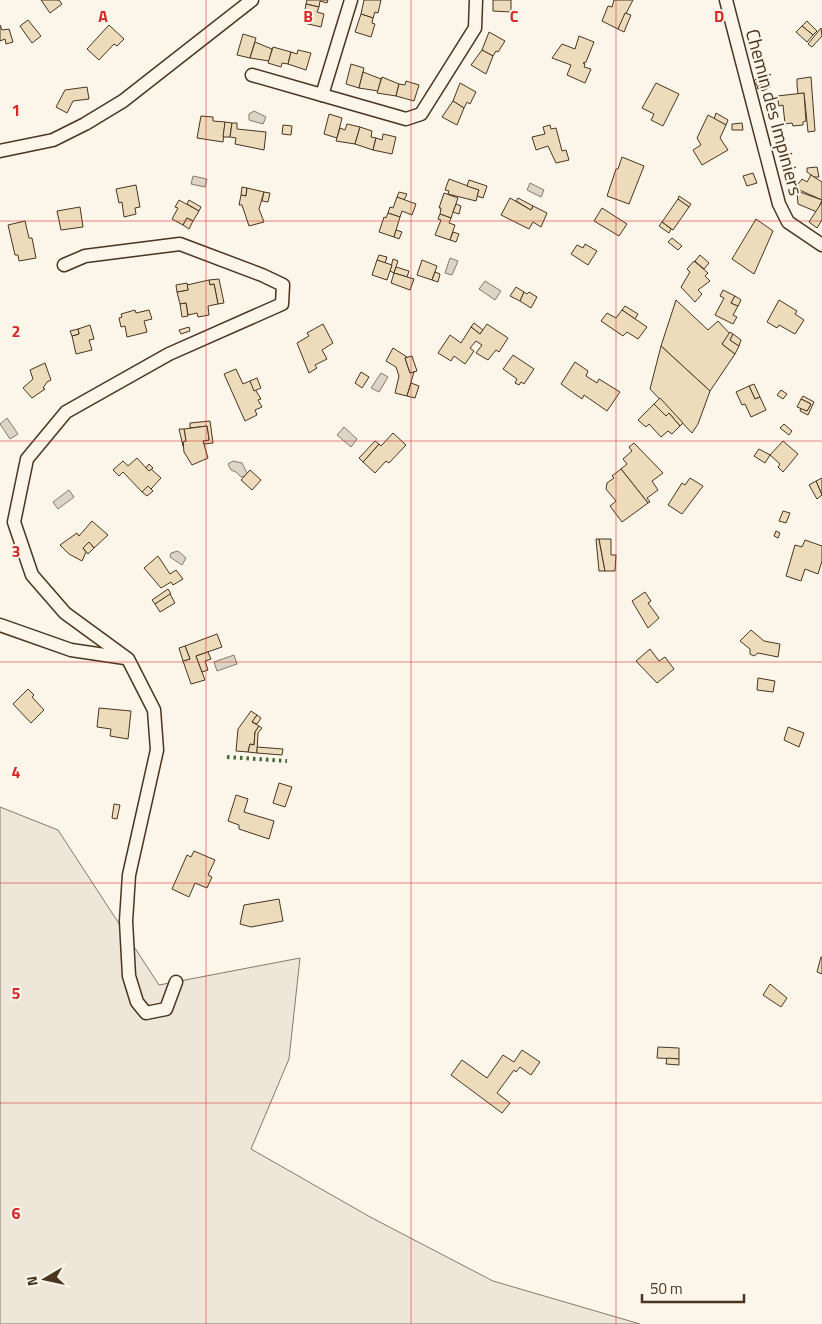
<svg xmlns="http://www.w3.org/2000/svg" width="822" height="1324" viewBox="0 0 822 1324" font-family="'Titillium Web',sans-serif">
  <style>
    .green { fill: #ede6d9; stroke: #887966 }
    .water { fill: #dcd4c6; stroke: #887966 }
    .building { fill: #ecdcbc; stroke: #4a3520 }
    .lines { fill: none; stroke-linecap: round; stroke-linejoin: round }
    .minor-casing { stroke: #4a3520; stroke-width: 15 }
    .minor { stroke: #fbf6e9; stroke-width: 12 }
    .hedge { stroke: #436837; stroke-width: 4; stroke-dasharray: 2.5 4; stroke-linecap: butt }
    .grid { fill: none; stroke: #d62828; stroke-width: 1; stroke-opacity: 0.55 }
    .labels { text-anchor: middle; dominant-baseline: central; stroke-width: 4; stroke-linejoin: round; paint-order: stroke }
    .street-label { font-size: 19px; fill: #4a3520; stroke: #fbf6e9 }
    .grid-label { font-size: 16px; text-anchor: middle; font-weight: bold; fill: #d62828; stroke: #fbf6e9; stroke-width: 4; stroke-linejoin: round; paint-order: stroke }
  </style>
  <rect width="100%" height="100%" fill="#fbf6e9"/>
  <path class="green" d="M0 807 58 830 159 985 300 958 289 1059 251 1149 372 1218 493 1281 640 1324H0Z"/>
  <g class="water">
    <path d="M254 111 266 117 263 124 249 120V114Z"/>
    <path d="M193 176 207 179 205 187 191 184Z"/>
    <path d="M530 183 544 190 541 197 527 190Z"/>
    <path d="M450 258 458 261 452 275 445 273Z"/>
    <path d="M485 281 501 291 495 300 479 289Z"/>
    <path d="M381 373 388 377 379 392 371 388Z"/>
    <path d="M7 418 18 434 10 439 0 424Z"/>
    <path d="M344 427 357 439 351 447 337 435Z"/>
    <path d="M233 461 242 463 248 475 241 477 236 472 231 470 228 464Z"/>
    <path d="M69 490 74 497 58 509 53 502Z"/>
    <path d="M178 551 186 558 182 565 170 557 171 553Z"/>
    <path d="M234 655 237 664 217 671 214 662Z"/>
  </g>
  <g class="building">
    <path d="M41 0H59L62 4 50 13Z"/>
    <path d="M307 0H328L327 3 320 1 319 7 306 4Z"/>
    <path d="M364 0H381L378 13 375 12 373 18 361 14Z"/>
    <path d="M493 0H511V12L493 11Z"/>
    <path d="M614 0H633L618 29 602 21 608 6 612 7Z"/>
    <path d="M306 4 319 7 317 12 324 14 321 27 304 23 308 11 305 10Z"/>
    <path d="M625 13 631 15 624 32 618 29Z"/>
    <path d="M361 14 373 18 372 23 375 24 371 37 355 32Z"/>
    <path d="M28 20 41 36 32 43 20 26Z"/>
    <path d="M807 21 817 31 813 35 802 26Z"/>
    <path d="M0 25 2 30 9 29 13 42 6 44 5 39 0 41Z"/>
    <path d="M109 25 124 39 117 46 114 44 99 60 87 49Z"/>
    <path d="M802 26 813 35 807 42 796 32Z"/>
    <path d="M821 28 822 36 812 47 808 44Z"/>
    <path d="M489 32 505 41 498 52 496 51 493 56 482 50Z"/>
    <path d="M243 34 256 38 250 58 237 55Z"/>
    <path d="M579 36 594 42 586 62 583 63 585 64 584 67 591 69 585 83 567 75 571 65 552 58 562 44 575 49Z"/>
    <path d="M255 42 272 49 269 61 250 58Z"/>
    <path d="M273 47 291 52 288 64 282 63 281 67 268 63Z"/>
    <path d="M298 50 311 53 306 70 288 64 291 52 297 54Z"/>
    <path d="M482 50 493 56 486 74 471 65Z"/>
    <path d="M351 64 364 68 359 88 346 84Z"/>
    <path d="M363 72 381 79 378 91 359 88Z"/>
    <path d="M760 75 765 81 758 87 754 81Z"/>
    <path d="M382 77 399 84 396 96 377 93Z"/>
    <path d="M811 77 815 131 808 132 804 93 798 94 797 85V79Z"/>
    <path d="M406 81 419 85 414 101 396 96 399 84 405 85Z"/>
    <path d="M765 81 771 86 763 91 757 88Z"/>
    <path d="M460 83 476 92 470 104 467 102 464 108 453 101Z"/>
    <path d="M656 83 679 94 663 126 651 120 654 114 642 108Z"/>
    <path d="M87 87 89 99 73 101 67 113 56 107 65 90Z"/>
    <path d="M804 93 806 121 803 122V125L793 126 792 123 785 124 783 105 779 106 777 96Z"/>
    <path d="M453 101 464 108 457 125 442 117Z"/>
    <path d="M716 113 728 120 726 125 714 119Z"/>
    <path d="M329 114 342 118 337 138 324 134Z"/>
    <path d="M708 115 726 125 720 138 728 150 702 165 693 150 701 145 697 138Z"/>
    <path d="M201 116 213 117V121L225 122 223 142 197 138Z"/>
    <path d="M225 122 232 123 230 137H223Z"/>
    <path d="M232 123H237V129L266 132 264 150 235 144 236 138 230 137Z"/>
    <path d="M742 123 743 130H732V124Z"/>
    <path d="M347 124 360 127 355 144 336 141 340 128 345 130Z"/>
    <path d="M283 125 292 126 291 135 282 134Z"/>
    <path d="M550 125 551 129 556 128 562 151 566 150 569 160 556 163 548 146 536 150 532 137 545 134 543 127Z"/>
    <path d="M360 127 372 131 371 137 376 138 373 150 355 144Z"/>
    <path d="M383 134 396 137 392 154 373 150 376 138 382 140Z"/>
    <path d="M622 157 644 166 629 204 607 196 616 169H618Z"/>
    <path d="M817 167 819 177H814L807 172V168Z"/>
    <path d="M753 173 757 183 747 186 743 176Z"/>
    <path d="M811 175 822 182V200L795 188 802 179 807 182Z"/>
    <path d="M449 179 479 190 476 201 448 194 449 191 445 190Z"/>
    <path d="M469 180 487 186 483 198 477 196 479 190 467 186Z"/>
    <path d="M136 185 140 207 135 208 136 214 124 217 122 202 119 203 116 189Z"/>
    <path d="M242 187 247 188 246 196 241 195Z"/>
    <path d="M247 188 264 192 259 209 264 222 249 226 242 205H239L241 195 246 196Z"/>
    <path d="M797 191 822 200 817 212 798 204Z"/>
    <path d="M264 192 270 193 268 202 262 201Z"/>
    <path d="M399 192 407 194 404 200 397 197Z"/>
    <path d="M444 193 458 198 451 218 440 214 441 208H439Z"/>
    <path d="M679 196 691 204 689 207 678 199Z"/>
    <path d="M397 197 416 204 412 215 402 211 400 217 388 213 390 207 393 208Z"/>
    <path d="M510 198 531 210 533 206 547 213 541 227 533 222 529 229 501 215Z"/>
    <path d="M518 198 533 206 531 210 516 201Z"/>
    <path d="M678 199 689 207 673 230 662 222Z"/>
    <path d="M179 200 199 211 193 221 187 218 183 225 172 219 178 208 175 207Z"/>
    <path d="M189 200 201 207 199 211 187 204Z"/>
    <path d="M822 202V220L817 228 809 222Z"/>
    <path d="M456 204 461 206 459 214 453 212Z"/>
    <path d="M80 207 83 227 61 230 57 211Z"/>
    <path d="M602 208 627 224 619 236 594 221Z"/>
    <path d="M388 213 400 217 394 237 379 232 384 217 386 218Z"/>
    <path d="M440 214 451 218 449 223 455 225 450 240 435 235 441 220 438 219Z"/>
    <path d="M187 218 193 221 189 229 183 225Z"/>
    <path d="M756 219 773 231 754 274 732 259Z"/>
    <path d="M25 221 29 238H32L36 258 19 261 18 255H15L8 225Z"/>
    <path d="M662 222 671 229 669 233 659 226Z"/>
    <path d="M396 230 402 232 399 239 394 237Z"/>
    <path d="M453 232 459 234 456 242 450 240Z"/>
    <path d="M672 238 682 246 678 250 668 242Z"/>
    <path d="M585 244 597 251 588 265 571 254 577 245 583 248Z"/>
    <path d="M379 255 387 257 385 263 377 260Z"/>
    <path d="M700 255 709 263 704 269 695 261Z"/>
    <path d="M393 259 398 261 394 273 390 271Z"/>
    <path d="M377 260 392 265 387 280 372 275Z"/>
    <path d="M422 260 437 266 432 280 417 275Z"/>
    <path d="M694 261 708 273 705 276 710 281 698 290 702 294 695 302 681 287 690 272 687 269Z"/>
    <path d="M396 267 409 271 407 277 394 273Z"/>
    <path d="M435 272 440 274 438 282 432 280Z"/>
    <path d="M394 273 414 279 410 290 391 283Z"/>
    <path d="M219 279 224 303 218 304 214 284 210 285 209 280Z"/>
    <path d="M209 280 210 285 214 284 218 304 208 306 209 315 198 317 197 313 188 315 186 303 180 304 177 292 188 290 187 285Z"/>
    <path d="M187 283 188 290 177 292 176 285Z"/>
    <path d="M516 287 524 292 520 301 510 296Z"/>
    <path d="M723 290 735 296 731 303 738 306 733 315 737 317 733 324 715 315 724 298 720 296Z"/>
    <path d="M524 292 527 294 529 292 537 297 531 308 520 301Z"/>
    <path d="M735 296 741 300 738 306 731 303Z"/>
    <path d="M676 300 708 330 718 321 730 334 722 344 735 354 710 391 661 346Z"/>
    <path d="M779 300 797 311 795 314 804 320 795 334 779 325 777 328 767 322Z"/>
    <path d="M186 303 188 316 182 317 180 304Z"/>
    <path d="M625 306 638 314 635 319 622 310Z"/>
    <path d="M135 310 136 313 149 310 152 319 144 321 147 332 127 337 125 326 121 327 119 318 122 317 121 314Z"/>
    <path d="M622 310 647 327 638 339 627 332 623 336 601 321 607 313 616 318Z"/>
    <path d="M474 323 483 330 480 334 471 327Z"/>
    <path d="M323 324 333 343 322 350 327 359 315 365 317 368 309 373 297 343 309 336 307 333Z"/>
    <path d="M487 324 508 338 499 352 496 350 488 360 476 353 482 345 476 341 470 348 474 351 465 364 454 356 451 361 438 353 450 335 461 343 471 327 480 334Z"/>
    <path d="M90 325 94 339 89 340 92 350 76 354 72 336 79 334 78 329Z"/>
    <path d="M189 327 190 331 181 334 179 330Z"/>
    <path d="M78 329 79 334 72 336 70 331Z"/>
    <path d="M730 332 733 334 730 340 739 346 735 354 722 344Z"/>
    <path d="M733 334 741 340 739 346 730 340Z"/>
    <path d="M661 346 710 391 698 424 692 433 650 389Z"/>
    <path d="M393 348 407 357 405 358 410 373 414 372 407 396 395 393 399 376 396 367 386 361Z"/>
    <path d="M513 355 534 369 524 384 521 382 519 385 515 383 517 379 503 369Z"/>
    <path d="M412 356 417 371 410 373 405 358Z"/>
    <path d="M575 362 588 371 586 376 597 383 599 379 620 392 607 411 584 395 582 399 561 384Z"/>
    <path d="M45 363 51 380 47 382 43 388 45 389 32 398 23 388 33 379 30 370Z"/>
    <path d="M236 369 243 384 250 381 261 399 258 400 262 407 255 410 257 415 245 421 224 374Z"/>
    <path d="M361 372 369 377 362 388 355 383Z"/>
    <path d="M257 378 261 388 254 391 250 381Z"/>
    <path d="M411 383 419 386 415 398 407 396Z"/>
    <path d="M754 384 760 397 755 399 749 386Z"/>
    <path d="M749 386 755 399 760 397 766 410 751 417 745 404 742 405 736 392Z"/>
    <path d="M781 390 787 394 783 399 777 395Z"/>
    <path d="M803 396 814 402 808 415 800 411 801 408 807 411 811 404 801 399Z"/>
    <path d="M660 398 683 423 680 426 669 413 666 416 654 404Z"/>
    <path d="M801 399 811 404 807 411 797 407Z"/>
    <path d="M654 404 666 416 669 413 680 426 672 434 668 431 661 437 649 424 646 427 638 420Z"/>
    <path d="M210 421 213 443 204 444 203 441 209 440 207 426 190 428V423Z"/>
    <path d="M784 424 792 431 789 435 780 428Z"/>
    <path d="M207 426 209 440 203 441 208 458 192 465 184 452 183 442 186 441 184 429Z"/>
    <path d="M179 429H184L186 441 183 442V446Z"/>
    <path d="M393 433 406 445 389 463 386 461 375 473 363 462 379 444 381 446Z"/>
    <path d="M375 441 379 444 363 462 359 458Z"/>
    <path d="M783 441 798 454 783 472 778 467 780 464 770 455Z"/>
    <path d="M634 443 663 473 652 481 658 490 647 498 650 502 648 503 621 469 627 464 623 459 632 451 629 447Z"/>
    <path d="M759 449 770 455 765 463 754 456Z"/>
    <path d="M137 458 149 471 151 469 161 478 151 489 148 486 142 492 123 472 119 476 113 470 123 461 128 466Z"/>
    <path d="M149 464 153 468 149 471 146 468Z"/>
    <path d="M621 469 648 503 622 522 610 506 616 501 606 489 607 483 614 478 612 476Z"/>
    <path d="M250 470 261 480 252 490 241 480Z"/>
    <path d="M690 478 703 486 682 514 668 505 682 483 685 485Z"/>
    <path d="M822 478V495L816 481Z"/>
    <path d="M816 481 822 495 817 499 809 485Z"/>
    <path d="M148 486 153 491 147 496 142 492Z"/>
    <path d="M783 511 790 513 786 523 779 521Z"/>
    <path d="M92 521 108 535 94 548 89 542 83 548 86 552 82 561 69 554 60 545 77 533 79 536Z"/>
    <path d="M776 531 780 533 778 538 774 536Z"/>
    <path d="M596 539H599L605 571H599Z"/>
    <path d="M599 539H611V555H616L615 571H605Z"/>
    <path d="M805 540 822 546V561L818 574 805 569 801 581 786 576 795 545 802 547Z"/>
    <path d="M89 542 94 548 88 554 83 548Z"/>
    <path d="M158 556 170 574 176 570 183 579 173 585 171 582 161 588 144 568Z"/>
    <path d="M168 589 171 594 155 604 152 600Z"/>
    <path d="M645 592 651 601 648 603 659 618 648 628 632 601Z"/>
    <path d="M170 594 175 603 160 612 155 604Z"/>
    <path d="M751 630 764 641 780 644 778 657 758 653 754 656 750 654V649L740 641Z"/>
    <path d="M217 634 222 647 196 656 205 680 191 684 183 661 190 659 185 646Z"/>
    <path d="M185 646 190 659 183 661 179 648Z"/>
    <path d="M650 649 659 661 665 657 674 669 657 683 636 661Z"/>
    <path d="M208 652 211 659 205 661 208 670 202 672 196 656Z"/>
    <path d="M758 678 775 681 773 692 757 690Z"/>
    <path d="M28 689 34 695 32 697 44 710 31 723 13 704Z"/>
    <path d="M99 708 131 711 128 739 110 736 111 729 97 727Z"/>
    <path d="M251 711 257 715 252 722 259 726 255 732 254 745 250 744 248 752 236 751 238 729Z"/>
    <path d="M257 715 261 718 257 724 252 722Z"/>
    <path d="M259 726 262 728 258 733 257 753 248 752 250 744 254 745 255 732Z"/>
    <path d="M788 727 804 733 799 747 784 740Z"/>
    <path d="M257 747 283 749 282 755 257 753Z"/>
    <path d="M279 783 292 787 285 807 273 803Z"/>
    <path d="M236 795 248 799 244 812 274 821 269 839 239 829V825L228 821Z"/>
    <path d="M114 804 120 805 117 819 112 818Z"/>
    <path d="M194 851 215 860 208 875 212 877 207 888 195 883 189 897 172 889 187 855 191 857Z"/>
    <path d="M279 899 283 921 251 927 240 924 244 905Z"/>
    <path d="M821 957H822V974L817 972Z"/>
    <path d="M770 984 787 998 781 1007 763 995Z"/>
    <path d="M658 1047 679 1048V1059L657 1058Z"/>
    <path d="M522 1050 540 1062 531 1075 520 1067 516 1072 514 1070 497 1093 510 1103 502 1113 451 1075 462 1060 487 1078 503 1055 514 1062Z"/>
    <path d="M667 1058 679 1059V1065L666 1064Z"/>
  </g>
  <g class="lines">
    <defs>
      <g id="minor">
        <path d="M351 0 322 95 406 119 421 114 475 28 476 0"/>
        <path d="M726 0 779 204 788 222 822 245"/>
        <path d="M252 75 322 95"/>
        <path d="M0 151 53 140 85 124 123 101 252 0"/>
        <path d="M64 265 85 256 180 244 262 275 283 285 282 304 169 354 66 412 27 459 14 522 32 575 65 613 128 659 154 710 157 750 129 875 126 921 129 976 137 1002 146 1013 166 1009 176 982"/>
        <path d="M0 625 71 650 125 658"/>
      </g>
    </defs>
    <use href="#minor" class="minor-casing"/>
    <use href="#minor" class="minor"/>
    <path class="hedge" d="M227 757 287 761"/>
  </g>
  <path class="grid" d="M206 0V1324M411 0V1324M616 0V1324M0 221H822M0 441H822M0 662H822M0 883H822M0 1103H822"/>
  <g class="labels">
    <g class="street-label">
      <text transform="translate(775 112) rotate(75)">Chemin des Impiniers</text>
    </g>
  </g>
  <g class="grid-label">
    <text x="103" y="22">A</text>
    <text x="308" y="22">B</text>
    <text x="514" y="22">C</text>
    <text x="719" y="22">D</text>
    <text x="16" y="116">1</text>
    <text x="16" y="337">2</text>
    <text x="16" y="557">3</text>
    <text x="16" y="778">4</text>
    <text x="16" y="999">5</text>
    <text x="16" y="1219">6</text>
  </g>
  <g transform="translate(45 1279) rotate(261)" stroke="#fbf6e9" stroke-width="4" paint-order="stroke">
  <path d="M0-4L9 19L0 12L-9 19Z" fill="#4a3520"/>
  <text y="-8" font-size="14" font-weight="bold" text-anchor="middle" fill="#4a3520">N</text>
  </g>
  <path d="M642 1294v8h102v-8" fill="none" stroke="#4a3520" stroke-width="2.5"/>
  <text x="650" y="1294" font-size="15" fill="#4a3520" stroke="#fbf6e9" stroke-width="4" paint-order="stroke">50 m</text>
</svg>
